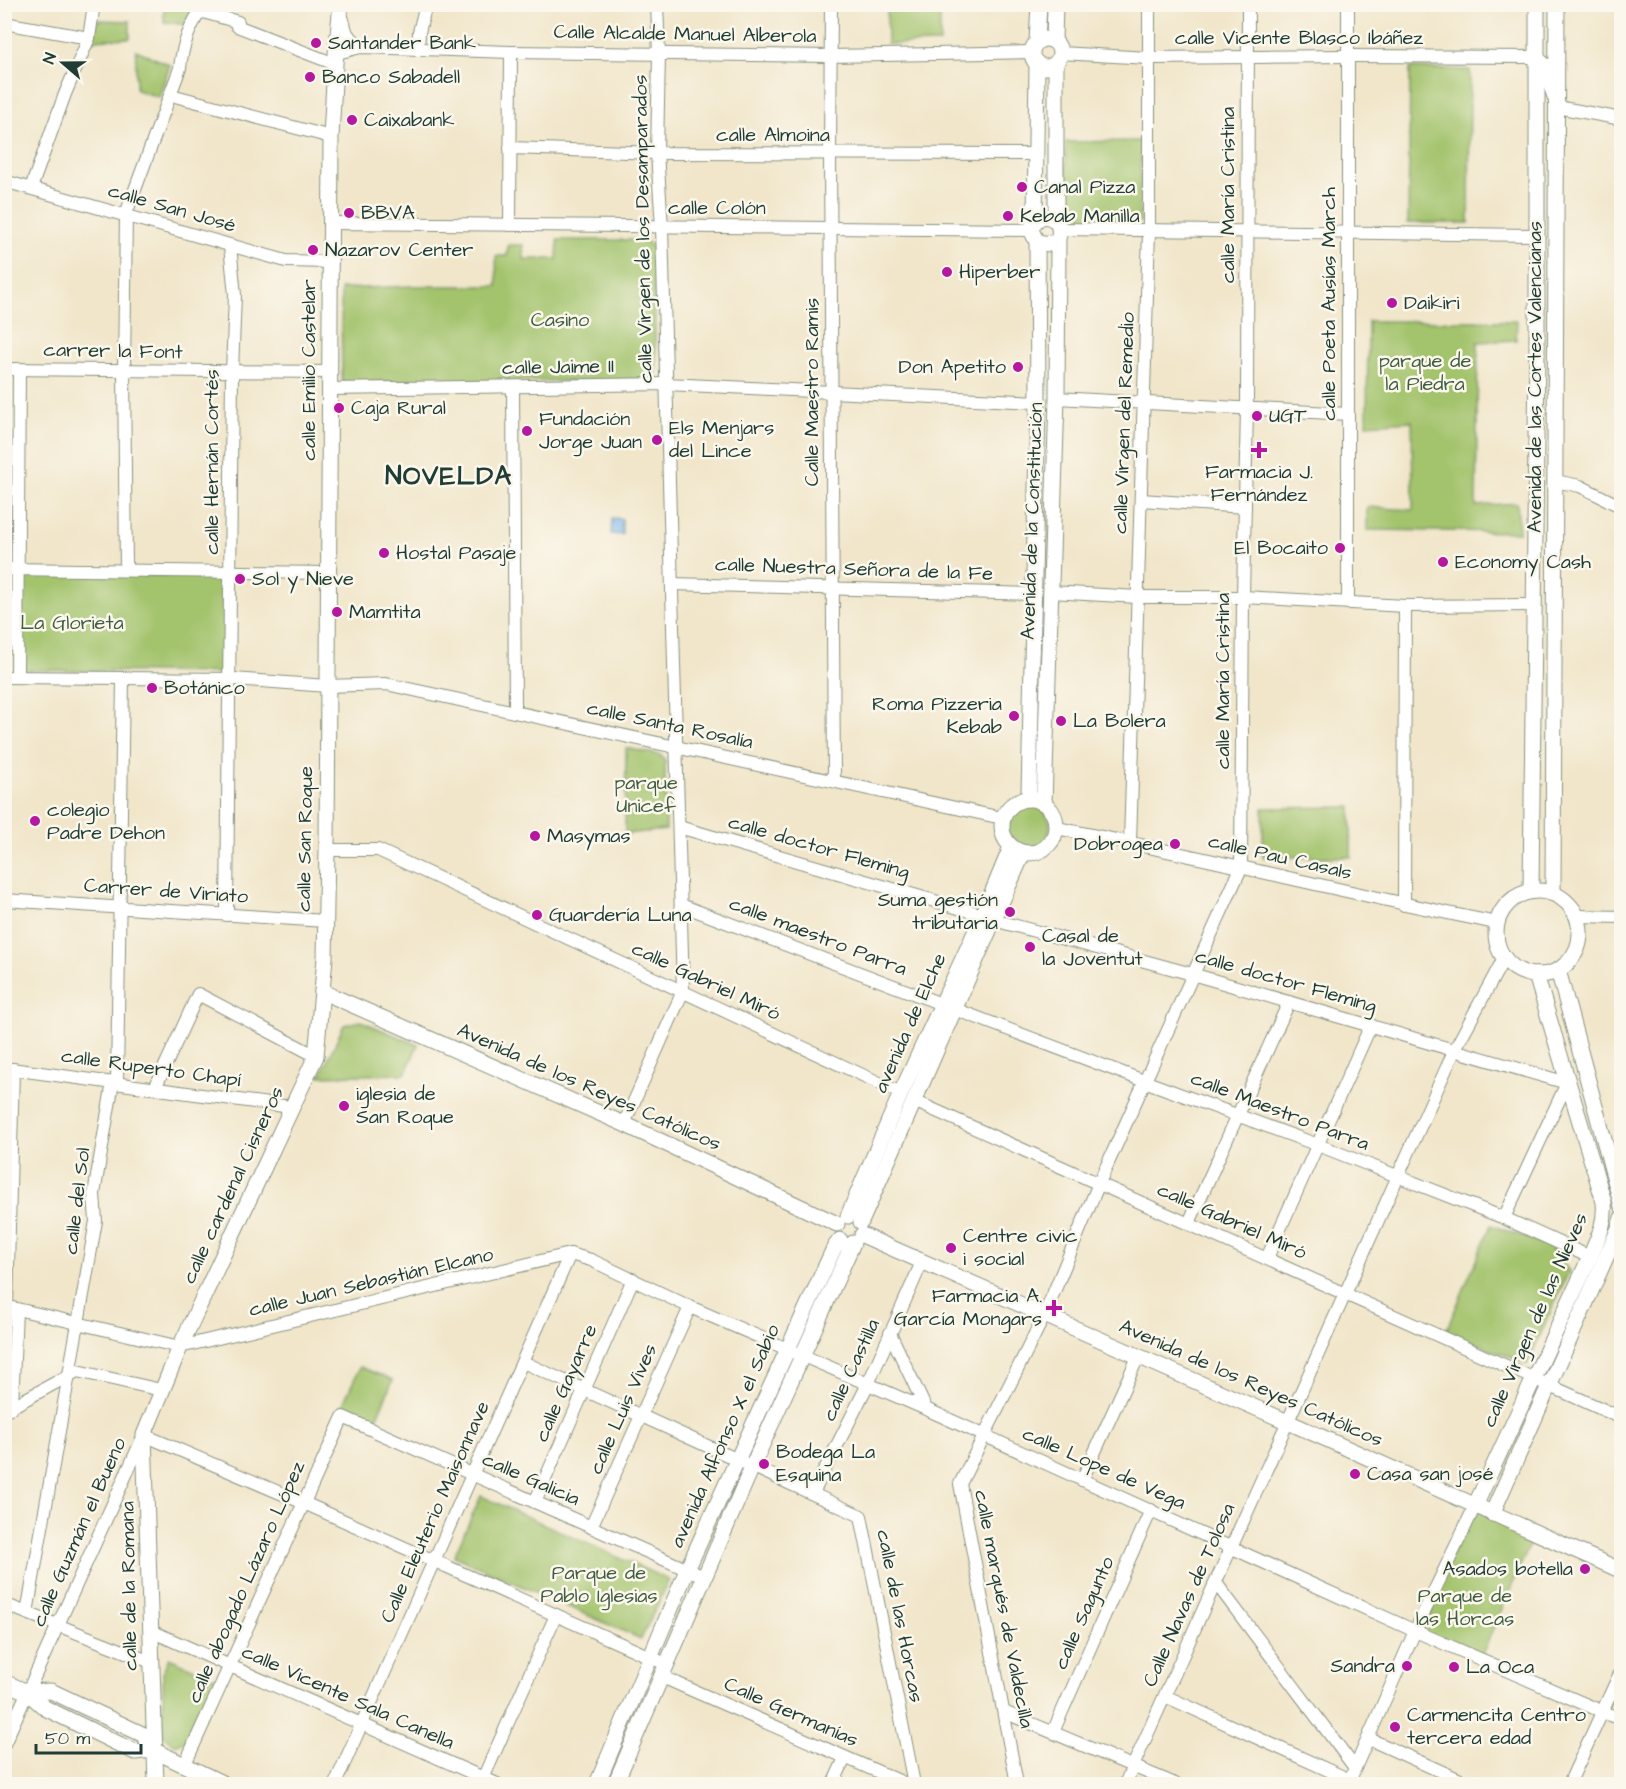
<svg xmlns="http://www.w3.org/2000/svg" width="1626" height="1789" viewBox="0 0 1626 1789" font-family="'Architects Daughter',sans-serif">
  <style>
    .green { fill: #a3c36c; stroke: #618050; stroke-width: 1.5 }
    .water { fill: #7ab6ec; stroke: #4c7a90; stroke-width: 1.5 }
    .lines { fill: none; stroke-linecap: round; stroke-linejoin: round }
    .minor-casing { stroke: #88927f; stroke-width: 14 }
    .tertiary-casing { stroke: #88927f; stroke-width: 17 }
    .minor { stroke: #fff; stroke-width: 12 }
    .tertiary { stroke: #fff; stroke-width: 15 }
    .poi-dot { fill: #b5179e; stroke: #fbf7ec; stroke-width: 2 }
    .labels { text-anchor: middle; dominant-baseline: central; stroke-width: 5; stroke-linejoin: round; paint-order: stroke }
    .street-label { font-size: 20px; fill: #1f3d34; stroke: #fbf7ec }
    .poi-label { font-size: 20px; fill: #1f3d34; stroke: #fbf7ec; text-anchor: start }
    .park-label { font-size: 20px; fill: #405e42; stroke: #fbf7ec }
    .district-label { font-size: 26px; font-weight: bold; letter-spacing: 1.5px; fill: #1f3d34; stroke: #fbf7ec }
  </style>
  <rect width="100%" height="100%" fill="#fbf7ec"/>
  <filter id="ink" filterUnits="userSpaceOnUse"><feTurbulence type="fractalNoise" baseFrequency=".0167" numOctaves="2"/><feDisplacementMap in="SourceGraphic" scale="12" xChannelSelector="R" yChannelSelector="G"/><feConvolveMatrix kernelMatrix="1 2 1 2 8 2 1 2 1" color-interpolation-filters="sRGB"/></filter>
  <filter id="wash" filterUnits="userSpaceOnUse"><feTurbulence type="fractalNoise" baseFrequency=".008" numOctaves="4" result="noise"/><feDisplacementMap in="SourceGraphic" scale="24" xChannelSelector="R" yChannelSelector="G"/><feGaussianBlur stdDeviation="1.35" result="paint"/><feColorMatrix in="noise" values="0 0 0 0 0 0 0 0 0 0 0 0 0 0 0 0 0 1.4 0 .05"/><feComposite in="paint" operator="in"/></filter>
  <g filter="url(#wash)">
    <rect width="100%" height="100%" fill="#f1e6ca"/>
    <g class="green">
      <path d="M164 5H197L189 25 164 22Z"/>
      <path d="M887 5H940V43L887 44Z"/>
      <path d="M97 20 130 21V38L92 40Z"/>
      <path d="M136 50 170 65 159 97 136 90Z"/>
      <path d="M1410 68 1470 70 1469 223H1408Z"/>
      <path d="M1141 141 1140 222 1065 223 1066 142Z"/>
      <path d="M558 240H645L653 247 656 374 650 380 342 383 341 289 415 286H497L496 256H507L508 245H523L524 259H557Z"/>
      <path d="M1368 321H1517L1516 340 1478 342 1476 506 1517 503 1519 532 1367 530V507L1413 510 1412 421 1367 424Z"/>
      <path d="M21 574 224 576 226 673 21 670Z"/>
      <path d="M626 748 660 755 665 760 666 830 625 834Z"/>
      <circle cx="1028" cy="826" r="22"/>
      <path d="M1351 807V857H1263V808Z"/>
      <path d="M361 1021 418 1045 405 1074 320 1076 344 1025Z"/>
      <path d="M1491 1225 1549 1246 1569 1271 1527 1364 1446 1331Z"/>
      <path d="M4 1314 12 1315 7 1400 5 1401Z"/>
      <path d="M360 1367 393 1380 375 1421 342 1406Z"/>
      <path d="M481 1496 669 1580 641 1639 454 1556Z"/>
      <path d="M1475 1506 1535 1533 1480 1659 1415 1631Z"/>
      <path d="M169 1658 218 1679 187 1740 175 1745 163 1735V1671Z"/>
    </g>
    <path class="water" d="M612 518 622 519V535L611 534Z"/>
  </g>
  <g filter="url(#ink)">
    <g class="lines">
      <defs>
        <g id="minor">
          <path d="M831 4 830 155 834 780"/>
          <path d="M1348 4V603"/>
          <path d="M200 11 238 22 237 26 335 64"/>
          <path d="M342 17 347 34 361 47"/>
          <path d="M4 23 89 38"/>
          <path d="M418 50 419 32 426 4"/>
          <path d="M337 53 361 47 511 52 831 56 1032 52"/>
          <path d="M1060 53 1149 58 1348 56 1537 57 1548 66 1550 87 1557 107 1622 119"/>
          <path d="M171 95 331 137"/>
          <path d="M510 148 657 153 1036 154"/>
          <path d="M4 181 286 261 330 262"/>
          <path d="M31 188 65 94 89 38 94 4"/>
          <path d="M330 223 1031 230"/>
          <path d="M510 225 511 52"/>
          <path d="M1060 229 1537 235"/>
          <path d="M4 369 329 372"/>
          <path d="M513 387 515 712"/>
          <path d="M329 389 666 384 1038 402"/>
          <path d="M1057 398 1348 414"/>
          <path d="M1555 481 1580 486 1622 507"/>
          <path d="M1141 500 1245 507"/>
          <path d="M4 569 329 573"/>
          <path d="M126 570 124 370 126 214 180 68C182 46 191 21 206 4"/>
          <path d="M672 584 1034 594"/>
          <path d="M1051 592 1138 597H1243L1405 606 1534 605"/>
          <path d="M4 677 234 679 327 686 386 684 1002 818"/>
          <path d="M17 677 19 369"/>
          <path d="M679 827 983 915"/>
          <path d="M1056 828C1203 856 1349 894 1497 923"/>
          <path d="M1130 842 1149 231V4"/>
          <path d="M327 850H378L901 1093"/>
          <path d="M4 900 325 921"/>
          <path d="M681 905 1144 1081 1318 1145 1504 1218 1590 1257"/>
          <path d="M1404 905 1405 606"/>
          <path d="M227 915 232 372 235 295 230 246"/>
          <path d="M1577 916 1622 917"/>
          <path d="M994 920 1192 974 1567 1083 1504 1218"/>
          <path d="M4 1068 291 1107"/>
          <path d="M117 1083 123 678"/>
          <path d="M155 1088 198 994 316 1056"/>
          <path d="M914 1101 1622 1418"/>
          <path d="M624 1124 683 991 662 227 657 153 659 54 657 4"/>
          <path d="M1189 1223 1289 1002"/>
          <path d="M1267 1258 1371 1025"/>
          <path d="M4 1306 180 1347 570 1254 591 1260 690 1307 926 1409 1415 1631 1622 1720"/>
          <path d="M7 1307 13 1069"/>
          <path d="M890 1333 926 1409"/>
          <path d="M523 1362 861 1516 914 1784"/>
          <path d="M12 1407 16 1309"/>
          <path d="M4 1411 77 1371 161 1390"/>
          <path d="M1082 1480 1138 1357"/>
          <path d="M813 1493 868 1384 922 1262"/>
          <path d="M535 1502 633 1279"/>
          <path d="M591 1527 690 1307"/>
          <path d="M1216 1583 1355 1768"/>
          <path d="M4 1604 151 1662"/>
          <path d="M27 1613 96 1221 94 1194 113 1082"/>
          <path d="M151 1631 497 1784"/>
          <path d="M660 1676 906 1784"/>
          <path d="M1165 1696 1350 1780"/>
          <path d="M1004 1712 1175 1784"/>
          <path d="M1053 1732 1151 1510"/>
          <path d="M1369 1739 1469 1784"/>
          <path d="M4 1744 144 1435 304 1503 666 1664"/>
          <path d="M185 1764 343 1417 704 1577"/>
          <path d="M481 1783 556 1615"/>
          <path d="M335 1784 570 1254"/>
          <path d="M833 1784 845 1758"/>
          <path d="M1017 1784 960 1484 1044 1316 1099 1183 1241 868 1243 597 1247 408 1248 4"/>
          <path d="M1125 1784 1455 1049 1504 958"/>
          <path d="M1348 1784 1415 1631 1475 1506"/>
          <path d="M1569 1784 1622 1669"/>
        </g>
        <g id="tertiary">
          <circle cx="1046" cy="53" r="14"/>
          <path d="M1054 41 1055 4"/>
          <path d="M1037 42 1039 4"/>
          <path d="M1056 63V221"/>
          <path d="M1035 222 1037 63"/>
          <circle cx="1029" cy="826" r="27"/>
          <path d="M1027 799 1029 793 1038 402 1037 242"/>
          <path d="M1044 803 1057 398 1058 239C1066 216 1037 207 1031 230L1037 242 1050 244 1058 239"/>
          <path d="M1531 891 1537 349V4"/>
          <circle cx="1538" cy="933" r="42"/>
          <path d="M1553 893 1557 4"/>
          <path d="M1558 970 1622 1206"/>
          <path d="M323 992 624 1124 837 1224"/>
          <path d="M848 1216 901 1093 983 915 1011 847"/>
          <path d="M861 1222 1023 853"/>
          <path d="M862 1235 1288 1422 1622 1571"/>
          <path d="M1475 1506 1590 1257C1598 1238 1606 1223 1604 1202L1536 975"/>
          <path d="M1492 1514 1619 1228 1622 1218"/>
          <path d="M4 1682 27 1692 45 1708 135 1752 153 1750"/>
          <path d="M27 1692 51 1691 144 1735 153 1750 224 1784"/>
          <path d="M156 1784 144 1435 180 1347 316 1056 325 958 327 850 331 137 335 64 341 4"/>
          <path d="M597 1784 687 1570 834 1248 840 1240"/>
          <path d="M615 1784 752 1467 853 1243"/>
        </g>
      </defs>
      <use href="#minor" class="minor-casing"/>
      <use href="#tertiary" class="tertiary-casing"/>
      <use href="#minor" class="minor"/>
      <use href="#tertiary" class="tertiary"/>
    </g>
  </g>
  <g class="poi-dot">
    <circle cx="316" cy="43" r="6"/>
    <circle cx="310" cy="77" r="6"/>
    <circle cx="352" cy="120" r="6"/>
    <circle cx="1022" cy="187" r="6"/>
    <circle cx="349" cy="213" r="6"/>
    <circle cx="1008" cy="216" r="6"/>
    <circle cx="313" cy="250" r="6"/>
    <circle cx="947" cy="272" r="6"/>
    <circle cx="1392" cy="303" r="6"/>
    <circle cx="1018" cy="367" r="6"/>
    <circle cx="339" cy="408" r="6"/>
    <circle cx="1257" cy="416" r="6"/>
    <circle cx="527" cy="431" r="6"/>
    <circle cx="657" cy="440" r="6"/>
    <path d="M1256 441h6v6h6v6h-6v6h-6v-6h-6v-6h6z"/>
    <circle cx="1340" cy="548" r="6"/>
    <circle cx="384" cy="553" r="6"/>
    <circle cx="1443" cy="562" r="6"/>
    <circle cx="240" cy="579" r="6"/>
    <circle cx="337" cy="612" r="6"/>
    <circle cx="152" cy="688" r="6"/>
    <circle cx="1014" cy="716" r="6"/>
    <circle cx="1061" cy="721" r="6"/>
    <circle cx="35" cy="821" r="6"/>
    <circle cx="535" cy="836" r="6"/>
    <circle cx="1175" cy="844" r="6"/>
    <circle cx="1010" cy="912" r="6"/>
    <circle cx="537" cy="915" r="6"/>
    <circle cx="1030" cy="947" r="6"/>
    <circle cx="344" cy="1106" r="6"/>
    <circle cx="951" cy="1248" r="6"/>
    <path d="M1051 1299h6v6h6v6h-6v6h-6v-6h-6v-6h6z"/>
    <circle cx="764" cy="1464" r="6"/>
    <circle cx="1355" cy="1474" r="6"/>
    <circle cx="1585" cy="1569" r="6"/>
    <circle cx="1407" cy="1666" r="6"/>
    <circle cx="1454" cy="1667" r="6"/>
    <circle cx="1395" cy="1727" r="6"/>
  </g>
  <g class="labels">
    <g class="street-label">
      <text transform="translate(685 34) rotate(1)">Calle Alcalde Manuel Alberola</text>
      <text x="1299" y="38">calle Vicente Blasco Ibáñez</text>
      <text x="773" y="135">calle Almoina</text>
      <text transform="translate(1228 195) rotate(-90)">calle María Cristina</text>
      <text transform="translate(172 208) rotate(16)">calle San José</text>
      <text x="717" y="208">calle Colón</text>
      <text transform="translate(643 229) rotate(-91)">calle Virgen de los Desamparados</text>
      <text transform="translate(1329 304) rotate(-90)">calle Poeta Ausías March</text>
      <text transform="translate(113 351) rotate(1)">carrer la Font</text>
      <text transform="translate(558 367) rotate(-1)">calle Jaime II</text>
      <text transform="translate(309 370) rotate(-90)">calle Emilio Castelar</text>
      <text transform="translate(1535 377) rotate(-90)">Avenida de las Cortes Valencianas</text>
      <text transform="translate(812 392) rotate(-90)">Calle Maestro Ramis</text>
      <text transform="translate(1124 423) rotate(-88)">calle Virgen del Remedio</text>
      <text transform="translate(212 462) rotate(-90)">calle Hernán Cortés</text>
      <text transform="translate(1032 521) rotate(-88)">Avenida de la Constitución</text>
      <text transform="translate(854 569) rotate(2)">calle Nuestra Señora de la Fe</text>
      <text transform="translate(1223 681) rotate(-90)">calle María Cristina</text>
      <text transform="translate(670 725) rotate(12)">calle Santa Rosalía</text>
      <text transform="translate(305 839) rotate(-89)">calle San Roque</text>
      <text transform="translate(819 847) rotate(16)">calle doctor Fleming</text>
      <text transform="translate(1280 857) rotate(13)">calle Pau Casals</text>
      <text transform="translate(166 891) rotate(4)">Carrer de Viriato</text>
      <text transform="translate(818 936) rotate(21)">calle maestro Parra</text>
      <text transform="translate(706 981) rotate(25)">calle Gabriel Miró</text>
      <text transform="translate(1286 981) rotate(16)">calle doctor Fleming</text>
      <text transform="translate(910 1023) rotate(-66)">avenida de Elche</text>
      <text transform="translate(151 1068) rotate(8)">calle Ruperto Chapí</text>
      <text transform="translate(589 1087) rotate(24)">Avenida de los Reyes Católicos</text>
      <text transform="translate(1280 1111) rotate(21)">calle Maestro Parra</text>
      <text transform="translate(233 1185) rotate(-65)">calle cardenal Cisneros</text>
      <text transform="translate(77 1201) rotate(-83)">calle del Sol</text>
      <text transform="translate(1232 1221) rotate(24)">calle Gabriel Miró</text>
      <text transform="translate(371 1282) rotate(-13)">calle Juan Sebastián Elcano</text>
      <text transform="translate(1535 1320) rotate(-66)">calle Virgen de las Nieves</text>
      <text transform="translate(851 1370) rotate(-65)">calle Castilla</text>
      <text transform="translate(566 1383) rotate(-66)">calle Gayarre</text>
      <text transform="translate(1251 1383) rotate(24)">Avenida de los Reyes Católicos</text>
      <text transform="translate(623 1409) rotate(-66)">calle Luis Vives</text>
      <text transform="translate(725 1436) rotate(-66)">avenida Alfonso X el Sabio</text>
      <text transform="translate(1104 1468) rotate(24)">calle Lope de Vega</text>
      <text transform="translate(531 1479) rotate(24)">calle Galicia</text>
      <text transform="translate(435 1512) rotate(-66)">Calle Eleuterio Maisonnave</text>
      <text transform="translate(79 1532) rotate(-66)">calle Guzmán el Bueno</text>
      <text transform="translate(246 1582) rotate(-66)">calle abogado Lázaro López</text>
      <text transform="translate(129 1586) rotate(-91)">calle de la Romana</text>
      <text transform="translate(1189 1595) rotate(-66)">Calle Navas de Tolosa</text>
      <text transform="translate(1004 1609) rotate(79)">calle marqués de Valdecilla</text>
      <text transform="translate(1084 1613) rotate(-66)">calle Sagunto</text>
      <text transform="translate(900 1616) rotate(79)">calle de las Horcas</text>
      <text transform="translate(348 1697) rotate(24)">calle Vicente Sala Canella</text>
      <text transform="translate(791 1712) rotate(24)">Calle Germanías</text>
    </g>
    <g class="poi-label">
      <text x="328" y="43">Santander Bank</text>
      <text x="322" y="77">Banco Sabadell</text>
      <text x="364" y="120">Caixabank</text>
      <text x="1034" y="187">Canal Pizza</text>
      <text x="361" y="213">BBVA</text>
      <text x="1020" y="216">Kebab Manilla</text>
      <text x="325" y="250">Nazarov Center</text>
      <text x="959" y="272">Hiperber</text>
      <text x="1404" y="303">Daikiri</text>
      <text x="1006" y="367" text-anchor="end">Don Apetito</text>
      <text x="351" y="408">Caja Rural</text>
      <text x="1269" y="416">UGT</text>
      <text x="539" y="419">Fundación<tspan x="539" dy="23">Jorge Juan</tspan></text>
      <text x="669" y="428">Els Menjars<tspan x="669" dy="23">del Lince</tspan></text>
      <text x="1259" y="472" text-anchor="middle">Farmacia J.<tspan x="1259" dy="23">Fernández</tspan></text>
      <text x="1328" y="548" text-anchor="end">El Bocaito</text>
      <text x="396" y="553">Hostal Pasaje</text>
      <text x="1455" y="562">Economy Cash</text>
      <text x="252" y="579">Sol y Nieve</text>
      <text x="349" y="612">Mamtita</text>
      <text x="164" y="688">Botánico</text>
      <text x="1002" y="704" text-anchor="end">Roma Pizzeria<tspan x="1002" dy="23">Kebab</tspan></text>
      <text x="1073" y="721">La Bolera</text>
      <text x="47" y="810">colegio<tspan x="47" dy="23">Padre Dehon</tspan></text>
      <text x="547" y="836">Masymas</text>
      <text x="1163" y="844" text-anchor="end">Dobrogea</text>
      <text x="998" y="900" text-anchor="end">Suma gestión<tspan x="998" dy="23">tributaria</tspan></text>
      <text x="549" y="915">Guardería Luna</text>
      <text x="1042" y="936">Casal de<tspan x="1042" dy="23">la Joventut</tspan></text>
      <text x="356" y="1094">iglesia de<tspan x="356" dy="23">San Roque</tspan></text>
      <text x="963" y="1236">Centre civic<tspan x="963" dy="23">i social</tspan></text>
      <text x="1042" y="1296" text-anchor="end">Farmacia A.<tspan x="1042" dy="23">García Mongars</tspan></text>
      <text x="776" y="1452">Bodega La<tspan x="776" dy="23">Esquina</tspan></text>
      <text x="1367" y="1474">Casa san josé</text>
      <text x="1573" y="1569" text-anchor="end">Asados botella</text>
      <text x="1395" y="1666" text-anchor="end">Sandra</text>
      <text x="1466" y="1667">La Oca</text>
      <text x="1407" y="1715">Carmencita Centro<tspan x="1407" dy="23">tercera edad</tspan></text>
    </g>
    <g class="park-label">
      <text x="560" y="320">Casino</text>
      <text x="1425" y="361">parque de<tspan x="1425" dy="23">la Piedra</tspan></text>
      <text x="72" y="623">La Glorieta</text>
      <text x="646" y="783">parque<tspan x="646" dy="23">Unicef</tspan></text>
      <text x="599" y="1573">Parque de<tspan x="599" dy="23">Pablo Iglesias</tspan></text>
      <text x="1465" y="1596">Parque de<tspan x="1465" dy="23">las Horcas</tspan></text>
    </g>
    <g class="district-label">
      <text x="449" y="476">NOVELDA</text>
    </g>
  </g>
  <rect width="1626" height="1789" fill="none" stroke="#fbf7ec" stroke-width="24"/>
  <g transform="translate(63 63) rotate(290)" stroke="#fbf7ec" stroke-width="4.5" paint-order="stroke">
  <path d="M0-4.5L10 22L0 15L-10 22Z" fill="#1f3d34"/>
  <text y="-9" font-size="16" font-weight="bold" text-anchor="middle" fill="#1f3d34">N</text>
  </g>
  <path d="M36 1744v9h105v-9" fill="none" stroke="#1f3d34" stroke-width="3"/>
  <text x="45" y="1744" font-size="18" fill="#1f3d34" stroke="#fbf7ec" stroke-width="4.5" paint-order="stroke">50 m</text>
</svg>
